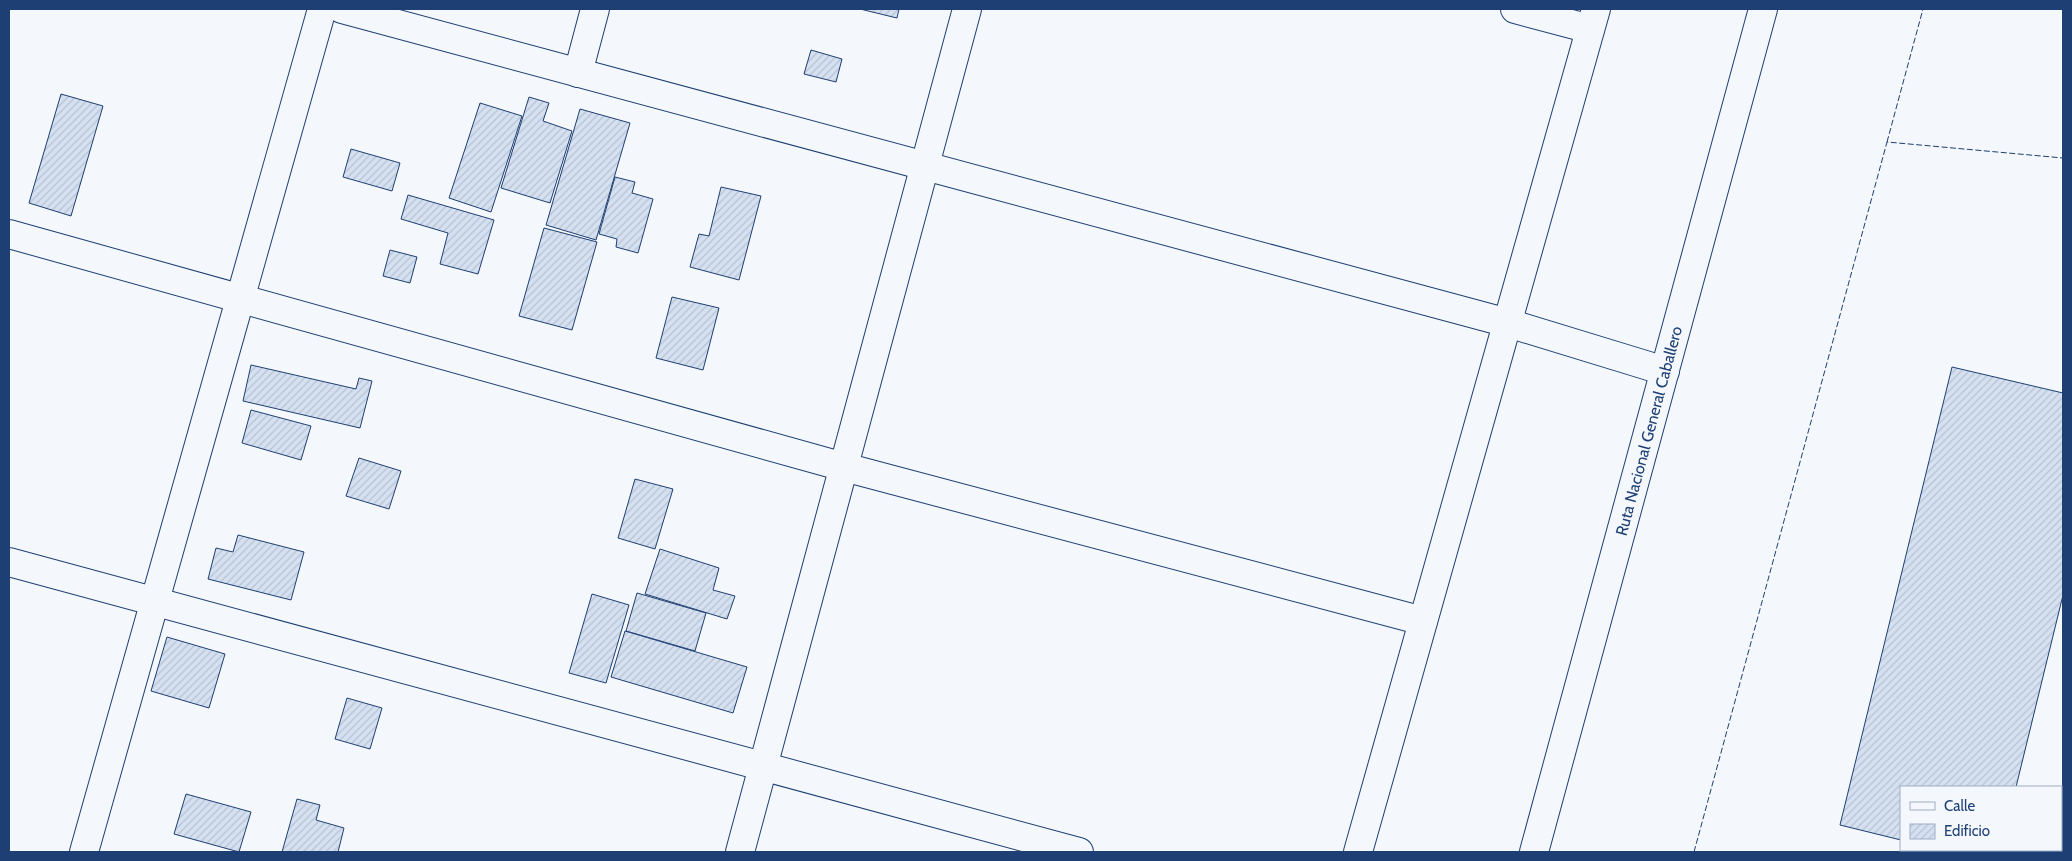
<svg xmlns="http://www.w3.org/2000/svg" width="2072" height="861" viewBox="0 0 2072 861" font-family="Cabin,sans-serif">
  <style>
    .building { fill: url(#building-hatch); stroke: #1d3f73 }
    .lines { fill: none; stroke-linecap: round; stroke-linejoin: round }
    .minor-casing { stroke: #1d3f73; stroke-width: 30 }
    .highway-casing { stroke: #1d3f73; stroke-width: 30 }
    .minor { stroke: #f4f7fb; stroke-width: 28 }
    .highway { stroke: #f4f7fb; stroke-width: 28 }
    .fence { stroke: #1d3f73; stroke-width: 1; stroke-dasharray: 6 2.5; stroke-linecap: butt }
    .labels { text-anchor: middle; dominant-baseline: central; stroke-width: 4; stroke-linejoin: round; paint-order: stroke }
    .street-label { font-size: 16px; fill: #1d3f73; stroke: #f4f7fb }
  </style>
  <defs>
    <pattern id="building-hatch" width="6" height="6" patternUnits="userSpaceOnUse" patternTransform="scale(1.25)"><rect width="6" height="6" fill="#d5e0f0"/><path d="M-1 1l2-2M0 6l6-6M5 7l2-2" fill="none" stroke="#b6c1d1"/></pattern>
  </defs>
  <rect width="100%" height="100%" fill="#f4f7fb"/>
  <g class="building">
    <path d="M860 9H899L897 18Z"/>
    <path d="M811 50 842 59 836 82 804 74Z"/>
    <path d="M61 94 103 106 71 216 29 203Z"/>
    <path d="M529 97 549 103 543 121 572 131 550 203 501 188Z"/>
    <path d="M480 103 522 116 491 212 449 198Z"/>
    <path d="M580 109 630 123 596 240 546 225Z"/>
    <path d="M351 149 400 163 392 191 343 177Z"/>
    <path d="M615 177 635 182 632 193 653 199 638 253 616 247 617 239 599 234Z"/>
    <path d="M721 187 761 196 739 280 690 267 699 234 709 236Z"/>
    <path d="M408 195 494 220 478 274 440 264 448 233 401 219Z"/>
    <path d="M544 228 597 242 572 330 519 316Z"/>
    <path d="M390 250 417 257 410 283 383 276Z"/>
    <path d="M672 297 719 308 703 370 656 358Z"/>
    <path d="M251 365 356 389 359 378 372 381 360 428 243 401Z"/>
    <path d="M1952 367 2063 393V595L2016 787H1901V840L1840 825Z"/>
    <path d="M251 410 311 426 301 460 242 443Z"/>
    <path d="M359 458 401 471 389 509 346 496Z"/>
    <path d="M635 479 673 489 655 549 618 538Z"/>
    <path d="M238 535 304 552 291 600 208 579 216 548 233 552Z"/>
    <path d="M660 549 719 568 713 590 735 596 727 619 645 594Z"/>
    <path d="M637 593 706 613 695 651 626 631Z"/>
    <path d="M592 594 629 605 606 683 569 673Z"/>
    <path d="M625 631 747 667 733 713 611 677Z"/>
    <path d="M167 637 225 654 209 708 151 691Z"/>
    <path d="M347 698 382 708 370 749 335 739Z"/>
    <path d="M186 794 251 812 239 852 174 834Z"/>
    <path d="M297 799 320 805 316 820 344 828 338 852H282Z"/>
    <path d="M1944 850H2001V852H1954Z"/>
  </g>
  <g class="lines">
    <defs>
      <g id="minor">
        <path d="M342 9 1508 323 1665 371"/>
        <path d="M1515 9 1590 29"/>
        <path d="M578 73 595 9"/>
        <path d="M9 234 844 467 1423 621"/>
        <path d="M9 562 1079 852"/>
        <path d="M84 852 322 9"/>
        <path d="M740 852 967 9"/>
        <path d="M1358 852 1596 9"/>
      </g>
      <path id="highway" d="M1534 852 1763 9"/>
    </defs>
    <use href="#minor" class="minor-casing"/>
    <use href="#highway" class="highway-casing"/>
    <use href="#minor" class="minor"/>
    <use href="#highway" class="highway"/>
    <g class="fence">
      <path d="M1887 142 1923 9"/>
      <path d="M1694 852 1887 142 2063 158"/>
    </g>
  </g>
  <g class="labels">
    <g class="street-label">
      <text transform="translate(1649 431) rotate(-75)">Ruta Nacional General Caballero</text>
    </g>
  </g>
  <rect width="2072" height="861" fill="none" stroke="#1d3f73" stroke-width="20"/>
  <rect x="1900" y="786" width="162" height="65" fill="#f4f7fb" stroke="#9eadc5"/>
  <rect x="1910" y="802" width="25" height="8" fill="#f4f7fb" stroke="#9eadc5"/>
  <text x="1944" y="811" font-size="15" fill="#1d3f73">Calle</text>
  <rect x="1910" y="824" width="25" height="15" fill="url(#building-hatch)" stroke="#9eadc5"/>
  <text x="1944" y="836" font-size="15" fill="#1d3f73">Edificio</text>
</svg>
